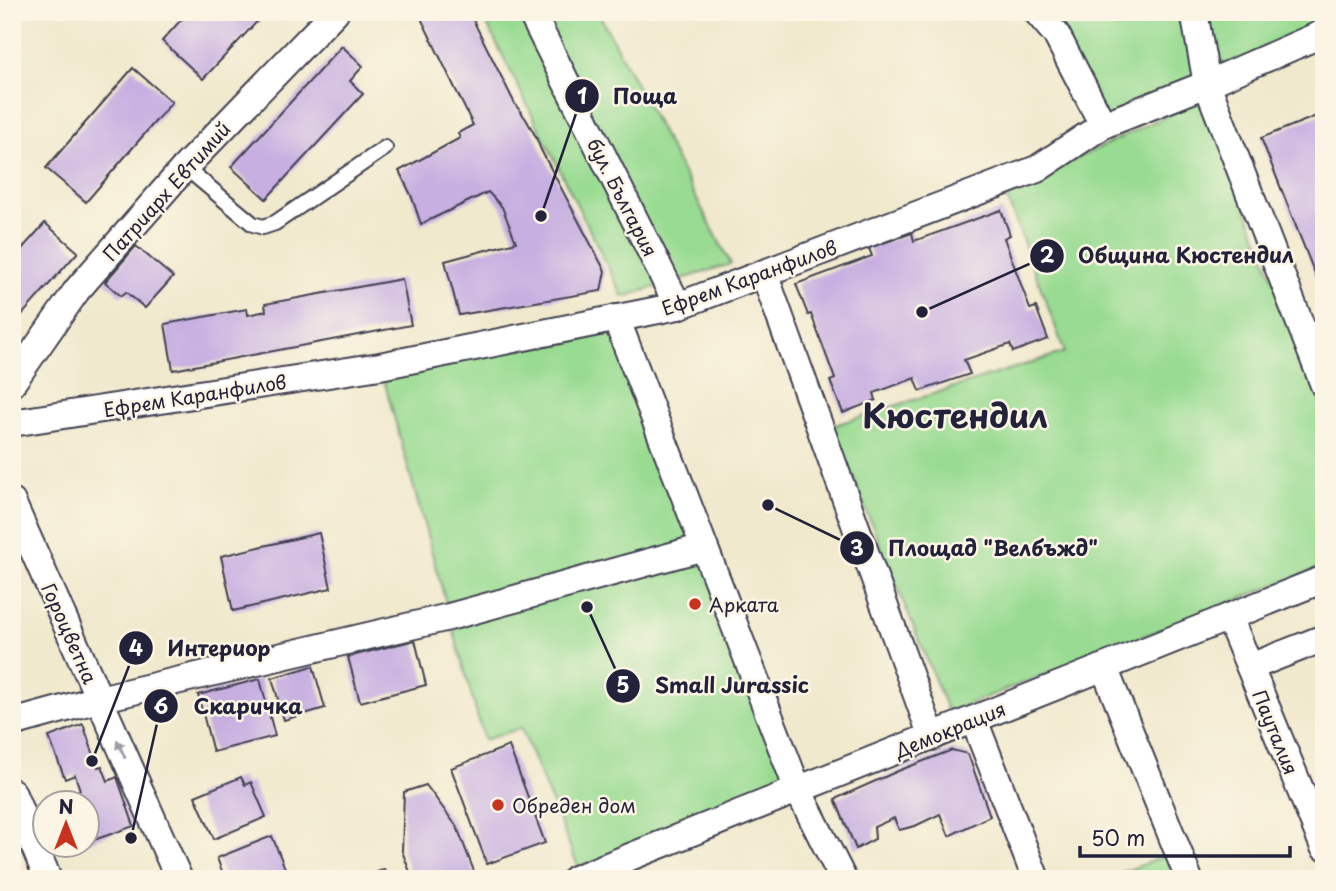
<svg xmlns="http://www.w3.org/2000/svg" width="1336" height="891" viewBox="0 0 1336 891" font-family="'Playpen Sans',sans-serif">
  <style>
    .green { fill: #99db92; stroke: #5e7e66; stroke-width: 2 }
    .building { fill: #c7afe1 }
    .lines { fill: none; stroke-linecap: round; stroke-linejoin: round }
    .lane-casing { stroke: #414051; stroke-width: 18 }
    .street-casing { stroke: #414051; stroke-width: 30 }
    .lane { stroke: #fff; stroke-width: 14 }
    .street { stroke: #fff; stroke-width: 26 }
    .oneway { fill: #9c9ca7 }
    .poi-dot { fill: #c8321e; stroke: #fcf5e5; stroke-width: 2.5 }
    .labels { text-anchor: middle; dominant-baseline: central; stroke-width: 5; stroke-linejoin: round; paint-order: stroke }
    .street-label { font-size: 19px; fill: #22223b; stroke: #fcf5e5 }
    .poi-label { font-size: 19px; fill: #22223b; stroke: #fcf5e5; text-anchor: start }
    .town-label { font-size: 33px; font-weight: bold; fill: #22223b; stroke: #fcf5e5 }
    .leader { fill: none; stroke: #22223b; stroke-width: 2.5 }
    .callout-dot { fill: #22223b; stroke: #fcf5e5; stroke-width: 2.5 }
    .mark-label { font-size: 21px; text-anchor: middle; font-weight: bold; fill: #fff }
    .callout-label { font-size: 21px; text-anchor: middle; font-weight: bold; fill: #22223b; stroke: #fcf5e5; stroke-width: 5; stroke-linejoin: round; paint-order: stroke }
  </style>
  <rect width="100%" height="100%" fill="#fcf5e5"/>
  <filter id="ink" filterUnits="userSpaceOnUse"><feTurbulence type="fractalNoise" baseFrequency=".0143" numOctaves="2"/><feDisplacementMap in="SourceGraphic" scale="14" xChannelSelector="R" yChannelSelector="G"/><feConvolveMatrix kernelMatrix="1 2 1 2 8 2 1 2 1" color-interpolation-filters="sRGB"/></filter>
  <filter id="wash" filterUnits="userSpaceOnUse"><feTurbulence type="fractalNoise" baseFrequency=".00686" numOctaves="4" result="noise"/><feDisplacementMap in="SourceGraphic" scale="28" xChannelSelector="R" yChannelSelector="G"/><feGaussianBlur stdDeviation="1.57" result="paint"/><feColorMatrix in="noise" values="0 0 0 0 0 0 0 0 0 0 0 0 0 0 0 0 0 1.4 0 .05"/><feComposite in="paint" operator="in"/></filter>
  <g filter="url(#wash)">
    <rect width="100%" height="100%" fill="#f1e9cd"/>
    <g class="green">
      <path d="M481 12H598L731 264 623 297Z"/>
      <path d="M1034 12H1324V33L1103 125Z"/>
      <path d="M1203 98 1324 409V566L948 712 832 426 1065 352 1005 193Z"/>
      <path d="M616 318 798 790 582 876 521 728 484 740 380 366Z"/>
      <path d="M1178 851 1189 879H1105Z"/>
    </g>
    <g id="blocks">
      <g class="building">
        <path d="M188 12H266L203 79 162 41Z"/>
        <path d="M418 12H469L515 104 526 119 536 137 541 150 605 271 601 291 459 315 445 261 516 242 502 207 488 192 421 224 411 195 399 171 460 138 458 133 473 125Z"/>
        <path d="M342 46 363 66 350 81 363 94 266 199 231 167Z"/>
        <path d="M133 68 172 102 86 202 46 168Z"/>
        <path d="M1324 113V297L1261 138Z"/>
        <path d="M1001 210 1010 235 1004 238 1030 309 1036 307 1048 339 1013 352 1010 344 964 360 970 374 920 391 915 378 874 393 876 400 843 413 830 381 835 379 811 314 808 315 796 284 872 256 869 248 912 233 914 241Z"/>
        <path d="M45 223 78 252 12 326V260Z"/>
        <path d="M136 246 173 277 145 308 126 292 121 296 105 282Z"/>
        <path d="M402 279 411 325 173 370 165 324 247 309 248 315 266 311 265 304Z"/>
        <path d="M319 533 331 588 233 611 221 556Z"/>
        <path d="M415 640 426 685 360 702 348 657Z"/>
        <path d="M313 666 325 708 284 720 272 678Z"/>
        <path d="M260 679 275 736 213 752 198 695Z"/>
        <path d="M83 724 98 767 102 766 108 781 117 777 134 826 88 842V804H67L65 796 80 790 75 775 65 779 49 737Z"/>
        <path d="M509 746 545 843 487 864 451 768Z"/>
        <path d="M952 750 968 754 990 816 949 836 940 814 915 826 899 830 894 818 874 827 875 839 856 849 835 799 898 771Z"/>
        <path d="M241 777 245 785 251 782 266 817 214 839 195 796Z"/>
        <path d="M426 785 457 827 477 879H399L398 877 410 872 402 851 404 792Z"/>
        <path d="M272 836 288 876 280 879H225L217 858Z"/>
        <path d="M384 869 389 879H362Z"/>
      </g>
    </g>
  </g>
  <g filter="url(#ink)">
    <use href="#blocks" fill-opacity="0" stroke="#414051" stroke-width="2"/>
    <g class="lines">
      <defs>
        <path id="lane" d="M185 167 253 224 263 227 275 223 385 148"/>
        <g id="street">
          <path d="M531 12 678 306"/>
          <path d="M1037 12 1056 34 1103 125"/>
          <path d="M1194 12 1207 84 1324 385"/>
          <path d="M764 273 932 737"/>
          <path d="M616 318 798 790 843 879"/>
          <path d="M12 383 77 290 185 167 335 12"/>
          <path d="M12 423 380 366 678 306 1037 169 1103 125 1207 84 1324 33"/>
          <path d="M12 502 179 879"/>
          <path d="M1229 617 1324 847"/>
          <path d="M1104 667 1189 879"/>
          <path d="M1250 667 1324 638"/>
          <path d="M974 720 1036 879"/>
          <path d="M12 723 99 699 449 617 704 547"/>
          <path d="M12 792 48 879"/>
          <path d="M575 879 1324 579"/>
        </g>
      </defs>
      <use href="#lane" class="lane-casing"/>
      <use href="#street" class="street-casing"/>
      <use href="#lane" class="lane"/>
      <use href="#street" class="street"/>
    </g>
    <defs><path id="oneway-solid" d="M-6-.8H1V-3.2L6.5 0L1 3.2V.8H-6Z" transform="scale(1.75)"/></defs>
    <use class="oneway" href="#oneway-solid" transform="translate(121 749) rotate(-114)"/>
  </g>
  <g class="poi-dot">
    <circle cx="695" cy="604" r="7"/>
    <circle cx="498" cy="805" r="7"/>
  </g>
  <g class="labels">
    <g class="street-label">
      <text transform="translate(166 191) rotate(-48)">Патриарх Евтимий</text>
      <text transform="translate(623 197) rotate(63)">бул. България</text>
      <text transform="translate(749 277) rotate(-20)">Ефрем Каранфилов</text>
      <text transform="translate(195 395) rotate(-9)">Ефрем Каранфилов</text>
      <text transform="translate(70 633) rotate(66)">Гороцветна</text>
      <text transform="translate(950 729) rotate(-22)">Демокрация</text>
      <text transform="translate(1276 732) rotate(68)">Пауталия</text>
    </g>
    <g class="poi-label">
      <text x="709" y="604">Арката</text>
      <text x="512" y="805">Обреден дом</text>
    </g>
    <g class="town-label">
      <text x="955" y="414">Кюстендил</text>
    </g>
  </g>
  <path class="leader" d="M541 216L582 96M922 312L1047 256M768 505L857 548M92 761L136 648M587 607L623 686M131 838L161 706"/>
  <g class="callout-dot">
    <circle cx="541" cy="216" r="7"/>
    <circle cx="922" cy="312" r="7"/>
    <circle cx="768" cy="505" r="7"/>
    <circle cx="92" cy="761" r="7"/>
    <circle cx="587" cy="607" r="7"/>
    <circle cx="131" cy="838" r="7"/>
    <circle cx="582" cy="96" r="18"/>
    <circle cx="1047" cy="256" r="18"/>
    <circle cx="857" cy="548" r="18"/>
    <circle cx="136" cy="648" r="18"/>
    <circle cx="623" cy="686" r="18"/>
    <circle cx="161" cy="706" r="18"/>
  </g>
  <g class="mark-label">
    <text x="582" y="104">1</text>
    <text x="1047" y="263">2</text>
    <text x="857" y="556">3</text>
    <text x="136" y="656">4</text>
    <text x="623" y="693">5</text>
    <text x="161" y="714">6</text>
  </g>
  <g class="callout-label">
    <text x="645" y="104">Поща</text>
    <text x="1186" y="263">Община Кюстендил</text>
    <text x="993" y="556">Площад "Велбъжд"</text>
    <text x="219" y="656">Интериор</text>
    <text x="732" y="693">Small Jurassic</text>
    <text x="248" y="714">Скаричка</text>
  </g>
  <rect width="1336" height="891" fill="none" stroke="#fcf5e5" stroke-width="42"/>
  <g transform="translate(66 824)"><circle r="33" fill="#fcf5e5" stroke="#a5a1a1" stroke-width="2"/>
  <path d="M0-5L12 26L0 18L-12 26Z" fill="#c8321e"/>
  <text y="-10" font-size="19" font-weight="bold" text-anchor="middle" fill="#22223b">N</text>
  </g>
  <path d="M1080 846v10h210v-10" fill="none" stroke="#22223b" stroke-width="3.5"/>
  <text x="1091" y="846" font-size="21" fill="#22223b" stroke="#fcf5e5" stroke-width="5" paint-order="stroke">50 m</text>
</svg>
